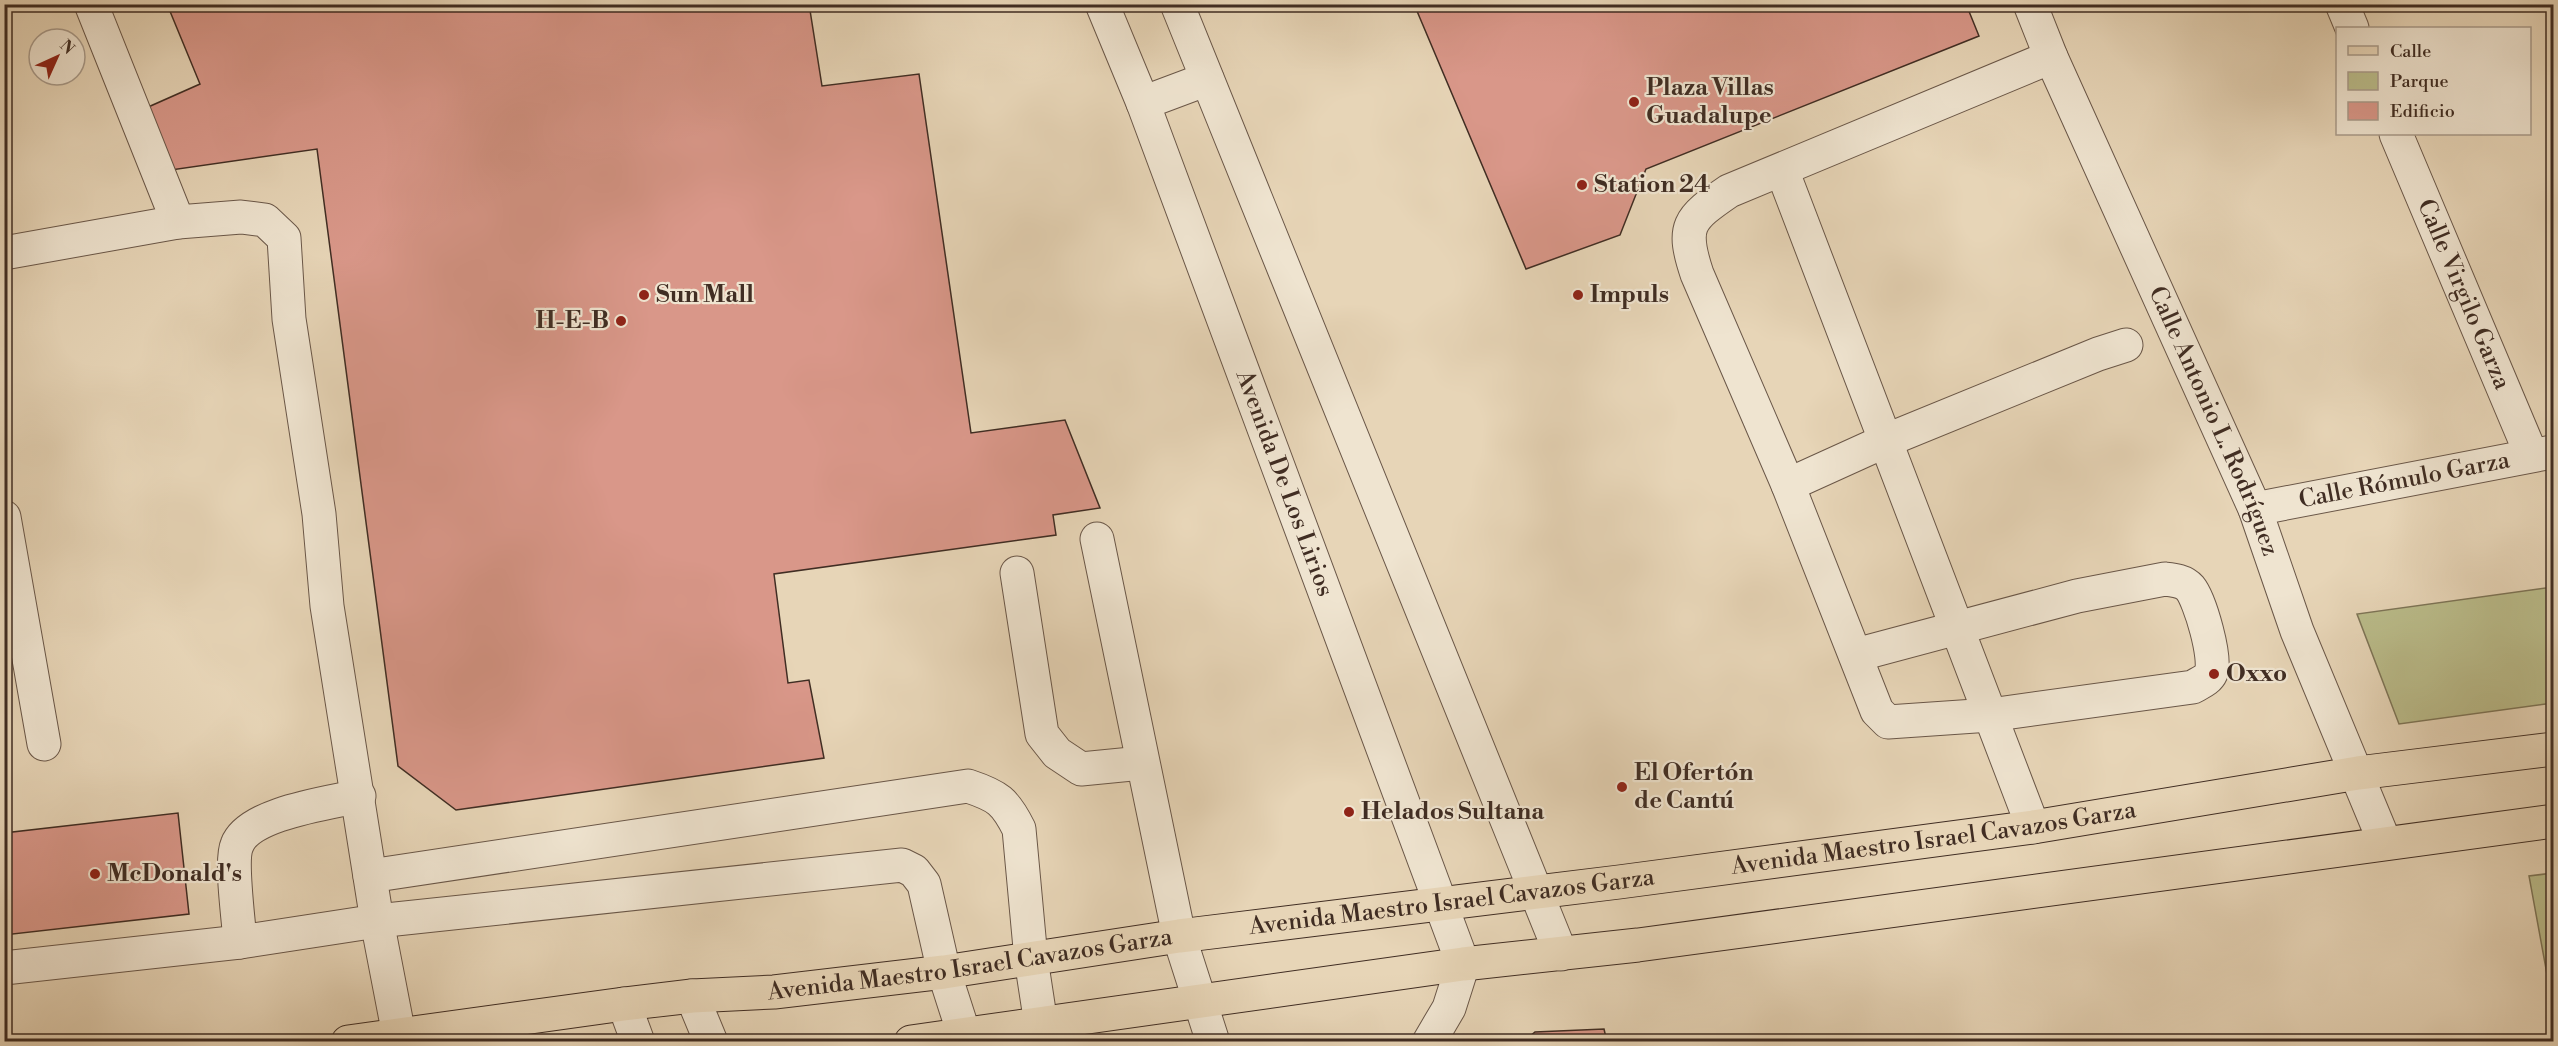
<svg xmlns="http://www.w3.org/2000/svg" width="2558" height="1046" viewBox="0 0 2558 1046" font-family="'Libre Bodoni',serif">
  <style>
    .green { fill: #babc8a; stroke: #7d7456; stroke-width: 1.5 }
    .building { fill: #d99789; stroke: #402d23; stroke-width: 1.5 }
    .lines { fill: none; stroke-linecap: round; stroke-linejoin: round }
    .minor-casing { stroke: #6a5748; stroke-width: 35 }
    .major-casing { stroke: #402d23; stroke-width: 35 }
    .minor { stroke: #efe4d0; stroke-width: 33 }
    .major { stroke: #e7d5b7; stroke-width: 33 }
    .poi-dot { fill: #8f2418; stroke: #efe4d0; stroke-width: 2 }
    .labels { text-anchor: middle; dominant-baseline: central; stroke-width: 4.5; stroke-linejoin: round; paint-order: stroke }
    .poi-label { font-size: 24px; font-weight: bold; fill: #402d23; stroke: #efe4d0; text-anchor: start }
    .street-label { font-size: 24px; fill: #402d23; stroke: #efe4d0 }
  </style>
  <rect width="100%" height="100%" fill="#e7d5b7"/>
  <filter id="stains"><feTurbulence type="fractalNoise" baseFrequency=".00333" numOctaves="4"/><feColorMatrix values="0 0 0 0 .2 0 0 0 0 .09 0 0 0 0 .02 0 0 0 .5 -.17"/></filter>
  <radialGradient id="worn" r=".72"><stop offset=".6" stop-color="#630" stop-opacity="0"/><stop offset="1" stop-color="#630" stop-opacity=".3"/></radialGradient>
  <g class="green">
    <path d="M2553 587V703L2399 724 2357 614Z"/>
    <path d="M2553 873H2554L2553 1007 2529 876Z"/>
  </g>
  <g class="building">
    <path d="M167 4H809L822 86 919 74 971 433 1065 420 1100 508 1053 515 1056 535 774 574 788 683 809 680 824 758 456 810 398 766 317 149 171 170 146 108 200 84Z"/>
    <path d="M1414 4H1966L1979 36 1646 169 1620 235 1526 269Z"/>
    <path d="M178 813 189 914 4 935V833Z"/>
    <path d="M1604 1029 1607 1042H1523L1535 1032Z"/>
  </g>
  <g class="lines">
    <defs>
      <g id="minor">
        <path d="M91 4 178 222"/>
        <path id="s1" d="M1102 4 1143 103 1463 964 1449 1008 1429 1042"/>
        <path d="M1177 4 1561 954"/>
        <path id="s2" d="M2030 4 2051 57 2255 509 2297 631 2385 843"/>
        <path d="M2342 4 2352 28"/>
        <path d="M1143 103 1207 79"/>
        <path id="s3" d="M2396 134 2531 454"/>
        <path d="M1782 170 2033 827"/>
        <path d="M4 253 178 222 241 217 265 220 284 238 289 319 319 514 327 606 377 921 399 1035"/>
        <path d="M1788 485 1885 441 2098 354 2126 345"/>
        <path id="s4" d="M2255 509 2552 452"/>
        <path d="M4 517 44 744"/>
        <path d="M1097 539 1179 936 1213 1042"/>
        <path d="M1017 573 1042 734 1057 753 1081 769 1142 763"/>
        <path d="M1856 655 2077 596 2165 579C2174 580 2184 581 2190 588 2200 600 2217 659 2211 673 2208 680 2199 683 2193 687L1990 715 1888 722 1877 711 1788 485 1697 274C1681 226 1688 219 1729 191L2051 57"/>
        <path d="M370 876 968 786C998 796 1005 801 1019 829L1031 959 1041 1024"/>
        <path d="M240 942C239 922 230 861 237 845 249 813 329 803 359 796"/>
        <path d="M4 968 240 942 377 921 902 865 914 871 924 884 944 972 964 1034"/>
        <path d="M692 996 711 1042"/>
        <path d="M624 1004 638 1042"/>
      </g>
      <g id="major">
        <path id="s5" d="M348 1042 624 1004 692 996 774 992 944 972 1179 936 1619 882 2033 827 2358 773 2554 749"/>
        <path d="M911 1042 1463 964 1638 945 2554 821"/>
      </g>
    </defs>
    <use href="#minor" class="minor-casing"/>
    <use href="#major" class="major-casing"/>
    <use href="#minor" class="minor"/>
    <use href="#major" class="major"/>
  </g>
  <g class="poi-dot">
    <circle cx="1634" cy="102" r="6"/>
    <circle cx="1582" cy="185" r="6"/>
    <circle cx="644" cy="295" r="6"/>
    <circle cx="1578" cy="295" r="6"/>
    <circle cx="621" cy="321" r="6"/>
    <circle cx="2214" cy="674" r="6"/>
    <circle cx="1622" cy="787" r="6"/>
    <circle cx="1349" cy="812" r="6"/>
    <circle cx="95" cy="874" r="6"/>
  </g>
  <g class="labels">
    <g class="poi-label">
      <text x="1646" y="88">Plaza Villas<tspan x="1646" dy="28">Guadalupe</tspan></text>
      <text x="1594" y="185">Station 24</text>
      <text x="656" y="295">Sun Mall</text>
      <text x="1590" y="295">Impuls</text>
      <text x="609" y="321" text-anchor="end">H-E-B</text>
      <text x="2226" y="674">Oxxo</text>
      <text x="1634" y="773">El Ofertón<tspan x="1634" dy="28">de Cantú</tspan></text>
      <text x="1361" y="812">Helados Sultana</text>
      <text x="107" y="874">McDonald's</text>
    </g>
    <g class="street-label">
      <text stroke="none"><textPath href="#s3" startOffset="174">Calle Virgilo Garza</textPath></text>
      <text stroke="none"><textPath href="#s2" startOffset="456">Calle Antonio L. Rodríguez</textPath></text>
      <text stroke="none"><textPath href="#s4" startOffset="152">Calle Rómulo Garza</textPath></text>
      <text stroke="none"><textPath href="#s1" startOffset="513">Avenida De Los Lirios</textPath></text>
      <text stroke="none"><textPath href="#s5" startOffset="1599">Avenida Maestro Israel Cavazos Garza</textPath></text>
      <text stroke="none"><textPath href="#s5" startOffset="1113">Avenida Maestro Israel Cavazos Garza</textPath></text>
      <text stroke="none"><textPath href="#s5" startOffset="627">Avenida Maestro Israel Cavazos Garza</textPath></text>
    </g>
  </g>
  <rect width="2558" height="1046" fill="none" stroke="#e7d5b7" stroke-width="24"/>
  <rect x="6" y="6" width="2546" height="1034" fill="none" stroke="#402d23" stroke-width="3"/>
  <rect x="12" y="12" width="2534" height="1022" fill="none" stroke="#402d23" stroke-width="1.5"/>
  <rect x="2336" y="27" width="195" height="108" fill="#efe4d0" stroke="#a99b8b" stroke-width="1.5"/>
  <rect x="2348" y="46" width="30" height="9" fill="#e7d5b7" stroke="#a99b8b" stroke-width="1.5"/>
  <text x="2390" y="57" font-size="18" fill="#402d23">Calle</text>
  <rect x="2348" y="72" width="30" height="18" fill="#babc8a" stroke="#a99b8b" stroke-width="1.5"/>
  <text x="2390" y="87" font-size="18" fill="#402d23">Parque</text>
  <rect x="2348" y="102" width="30" height="18" fill="#d99789" stroke="#a99b8b" stroke-width="1.5"/>
  <text x="2390" y="117" font-size="18" fill="#402d23">Edificio</text>
  <g transform="translate(57 57) rotate(45)"><circle r="28" fill="#efe4d0" stroke="#a99b8b" stroke-width="1.5"/>
  <path d="M0-4.5L10 22L0 15L-10 22Z" fill="#8f2418"/>
  <text y="-9" font-size="16" font-weight="bold" text-anchor="middle" fill="#402d23">N</text>
  </g>
  <rect width="100%" height="100%" filter="url(#stains)"/>
  <rect width="100%" height="100%" fill="url(#worn)"/>
</svg>
